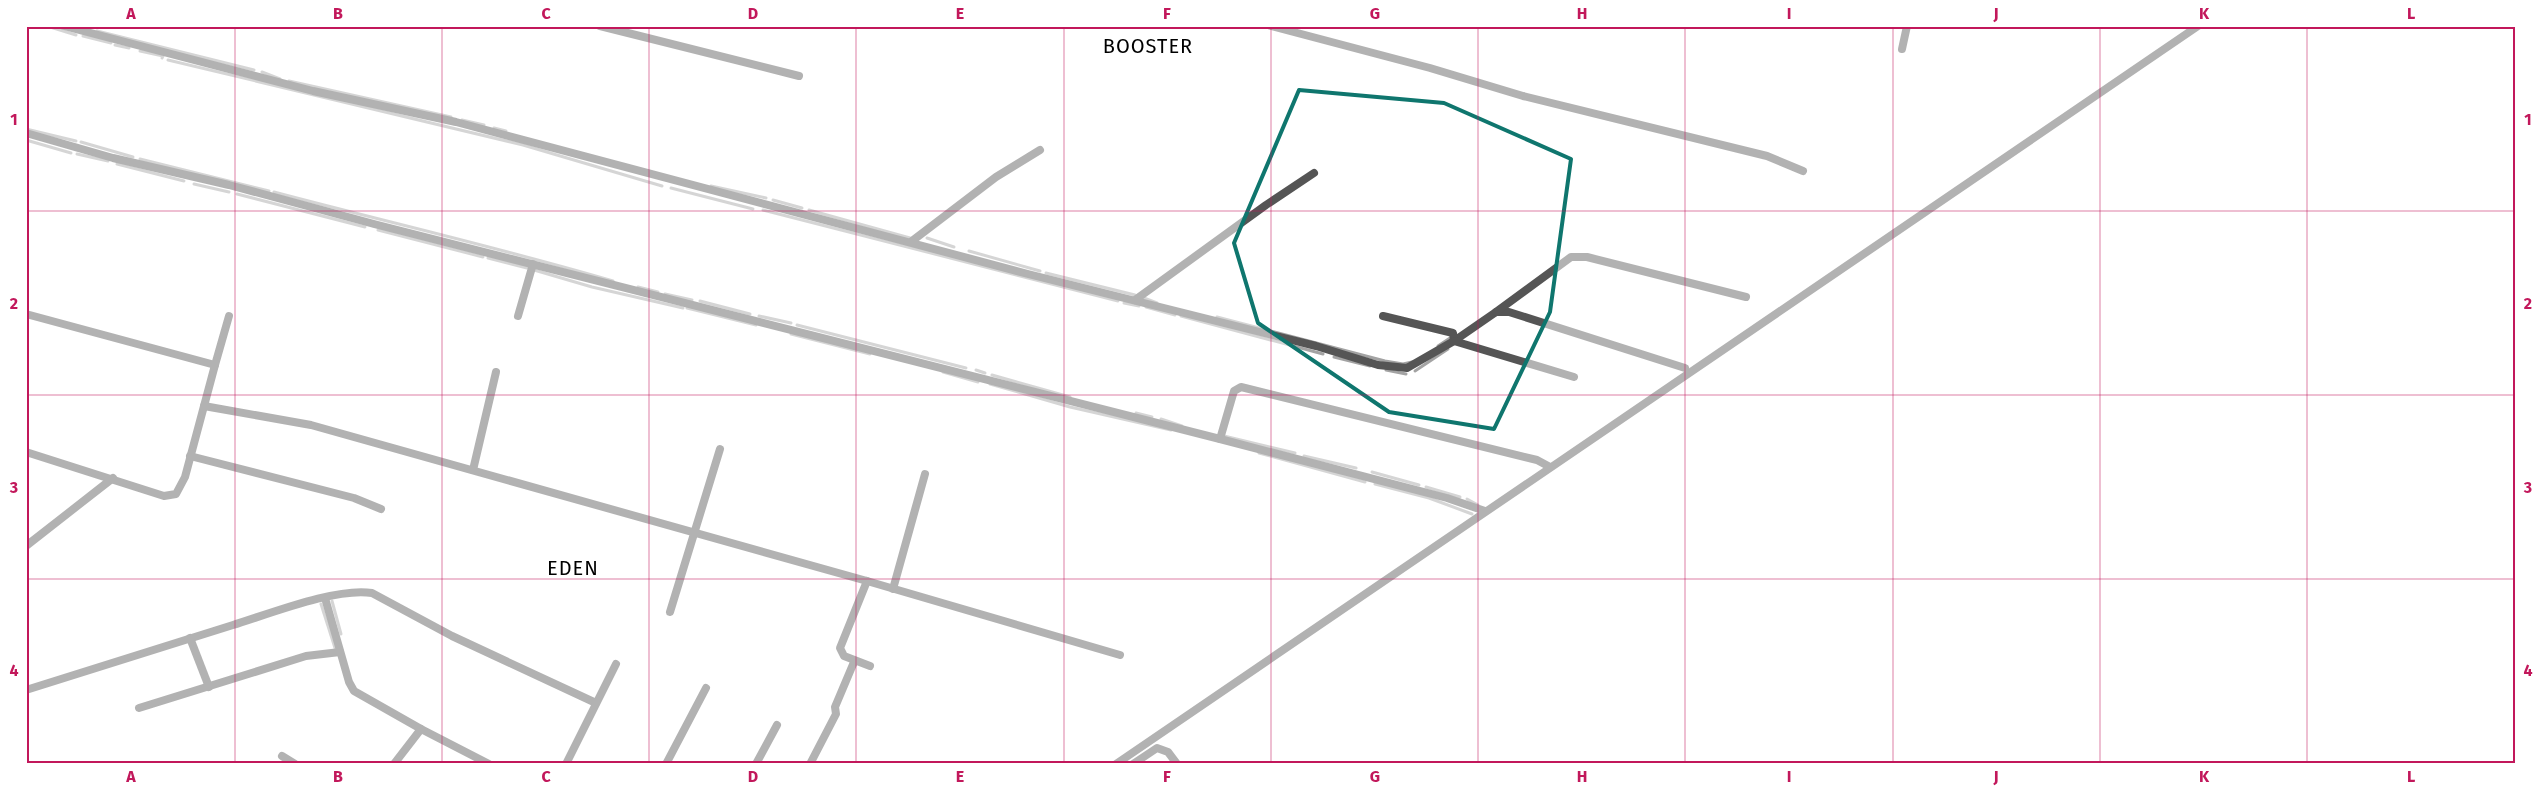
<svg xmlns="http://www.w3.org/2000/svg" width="2542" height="790" viewBox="0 0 2542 790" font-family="'Fira Sans',sans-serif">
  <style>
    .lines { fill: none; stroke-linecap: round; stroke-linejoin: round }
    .stream { stroke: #a3a3a3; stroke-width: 3 }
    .minor { stroke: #555; stroke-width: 8 }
    .marked { fill: none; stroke: #0f766e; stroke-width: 4; stroke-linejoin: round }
    .grid { fill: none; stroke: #c2185b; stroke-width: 1; stroke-opacity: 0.55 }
    .labels { text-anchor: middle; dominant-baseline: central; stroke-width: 4; stroke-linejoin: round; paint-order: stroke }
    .quarter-label { font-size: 20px; letter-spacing: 1px; fill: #000; stroke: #fff }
    .neatline { fill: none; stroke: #c2185b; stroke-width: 2 }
    .grid-label { font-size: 16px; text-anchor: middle; font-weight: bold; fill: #c2185b }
  </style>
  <rect width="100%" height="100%" fill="#fff"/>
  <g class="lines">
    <g class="stream">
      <path d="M47 26 76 35"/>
      <path d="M97 31 254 70"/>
      <path d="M83 36 111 43"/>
      <path d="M115 45 129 48"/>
      <path d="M140 51 163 56 162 58"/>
      <path d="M168 60 523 145 662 186"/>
      <path d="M262 72 280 79"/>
      <path d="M289 81 451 117"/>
      <path d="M462 120 484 125"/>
      <path d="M494 128 506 131"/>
      <path d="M26 129 76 141"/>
      <path d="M26 140 71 153"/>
      <path d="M81 142 133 157"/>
      <path d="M77 154 108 161"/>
      <path d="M140 159 269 191"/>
      <path d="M117 164 184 181"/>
      <path d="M194 184 229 192"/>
      <path d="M711 186 766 198"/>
      <path d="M671 188 753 209"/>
      <path d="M274 192C387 222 501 248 613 281"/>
      <path d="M237 194 365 227"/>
      <path d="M773 200 802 208"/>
      <path d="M763 210 1118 301"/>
      <path d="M809 210 910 238"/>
      <path d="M378 230 483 257"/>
      <path d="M927 238 954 247"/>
      <path d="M969 251 1040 271"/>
      <path d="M488 258 527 268"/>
      <path d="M534 270 592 287 683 308"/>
      <path d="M1046 273 1135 295"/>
      <path d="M638 287 658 292"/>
      <path d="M665 294 692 300"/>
      <path d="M1144 298 1157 303"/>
      <path d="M700 301 750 314"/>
      <path d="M1124 303 1139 306"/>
      <path d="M1146 307 1175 315"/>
      <path d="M687 308 756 325"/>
      <path d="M759 316 791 323"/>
      <path d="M1181 316 1323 354"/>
      <path d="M1217 317 1385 361 1403 364 1412 362"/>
      <path d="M797 325 966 368"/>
      <path d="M791 334 870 354"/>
      <path d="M1438 346 1450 338"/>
      <path d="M1334 357 1370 366"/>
      <path d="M976 370 985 373"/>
      <path d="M1386 370 1406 374"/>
      <path d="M1415 371 1448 349"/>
      <path d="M943 372 978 382"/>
      <path d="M992 375 1070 397"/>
      <path d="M990 384 1070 407 1171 430"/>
      <path d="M1136 413 1152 417"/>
      <path d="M1161 419 1182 426"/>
      <path d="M1224 436 1295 453"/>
      <path d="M1259 453 1365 482"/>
      <path d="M1304 456 1356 468"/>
      <path d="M1372 472 1419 485"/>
      <path d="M1375 484 1429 498 1472 514"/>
      <path d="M1426 487 1460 497"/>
      <path d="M1467 499 1478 505"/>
      <path d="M332 601 341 634"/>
      <path d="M321 604 335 648"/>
    </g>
    <g class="minor">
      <path d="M64 26 313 91 456 122 1028 274 1316 346 1378 365 1407 368 1454 341 1496 312H1509L1685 368"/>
      <path d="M600 26 799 76"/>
      <path d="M1271 26 1430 68 1523 96 1767 156 1803 171"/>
      <path d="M1902 49 1907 26"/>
      <path d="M26 133 113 158 229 185 374 224 1220 439 1447 498 1485 511"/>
      <path d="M912 241 996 177 1040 150"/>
      <path d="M1135 300 1266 205 1314 173"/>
      <path d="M1496 312 1571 257H1587L1746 297"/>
      <path d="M26 314 215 365 185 477 176 494 164 496 26 452"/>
      <path d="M518 316 533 264"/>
      <path d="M1383 316 1453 333 1454 341"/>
      <path d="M1454 341 1574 377"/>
      <path d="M215 365 229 316"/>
      <path d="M204 406 311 425 867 581 1120 655"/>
      <path d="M1220 439 1234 391 1241 387 1537 460 1550 467"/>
      <path d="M190 456 354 498 381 509"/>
      <path d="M473 470 496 372"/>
      <path d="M26 546 113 478"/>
      <path d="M867 581 840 648 844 656 870 666"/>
      <path d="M893 589 925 474"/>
      <path d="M325 598 349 682 354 691 421 729 489 764"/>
      <path d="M670 612 720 449"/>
      <path d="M190 638 209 687"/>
      <path d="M26 690C95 668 164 647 233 625 269 614 337 587 372 593L452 636 596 703"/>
      <path d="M139 708 306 656 340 652"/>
      <path d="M282 756 295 764"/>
      <path d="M394 764 421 729"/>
      <path d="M566 764 616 664"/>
      <path d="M666 764 706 688"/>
      <path d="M756 764 777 725"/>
      <path d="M810 764 836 714 835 707 854 662"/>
      <path d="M1116 764C1476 517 1839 274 2198 26"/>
      <path d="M1133 764 1157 748 1168 752 1177 764"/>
    </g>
  </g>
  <path d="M0 0H2542V790H0ZM1299 90 1444 103 1571 159 1550 312 1494 429 1389 412 1258 323 1234 243Z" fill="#fff" fill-opacity=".55" fill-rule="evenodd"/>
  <path class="marked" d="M1299 90 1444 103 1571 159 1550 312 1494 429 1389 412 1258 323 1234 243Z"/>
  <path class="grid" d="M235 26V764M442 26V764M649 26V764M856 26V764M1064 26V764M1271 26V764M1478 26V764M1685 26V764M1893 26V764M2100 26V764M2307 26V764M26 211H2516M26 395H2516M26 579H2516"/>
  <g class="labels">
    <g class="quarter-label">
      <text x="1148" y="46">BOOSTER</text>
      <text x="573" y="568">EDEN</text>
    </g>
  </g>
  <rect width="2542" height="790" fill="none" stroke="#ffffff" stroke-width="55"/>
  <rect x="28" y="28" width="2486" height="734" class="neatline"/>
  <g class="grid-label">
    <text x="131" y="19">A</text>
    <text x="338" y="19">B</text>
    <text x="546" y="19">C</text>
    <text x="753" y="19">D</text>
    <text x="960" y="19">E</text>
    <text x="1167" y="19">F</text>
    <text x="1375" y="19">G</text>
    <text x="1582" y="19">H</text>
    <text x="1789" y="19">I</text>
    <text x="1996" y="19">J</text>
    <text x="2204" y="19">K</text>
    <text x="2411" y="19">L</text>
    <text x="14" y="125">1</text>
    <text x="2528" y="125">1</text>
    <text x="14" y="309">2</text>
    <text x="2528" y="309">2</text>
    <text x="14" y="493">3</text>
    <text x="2528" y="493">3</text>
    <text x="14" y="676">4</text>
    <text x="2528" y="676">4</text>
    <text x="131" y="782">A</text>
    <text x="338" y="782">B</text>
    <text x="546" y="782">C</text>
    <text x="753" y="782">D</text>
    <text x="960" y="782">E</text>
    <text x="1167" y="782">F</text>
    <text x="1375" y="782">G</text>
    <text x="1582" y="782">H</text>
    <text x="1789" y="782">I</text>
    <text x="1996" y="782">J</text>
    <text x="2204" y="782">K</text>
    <text x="2411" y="782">L</text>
  </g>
</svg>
